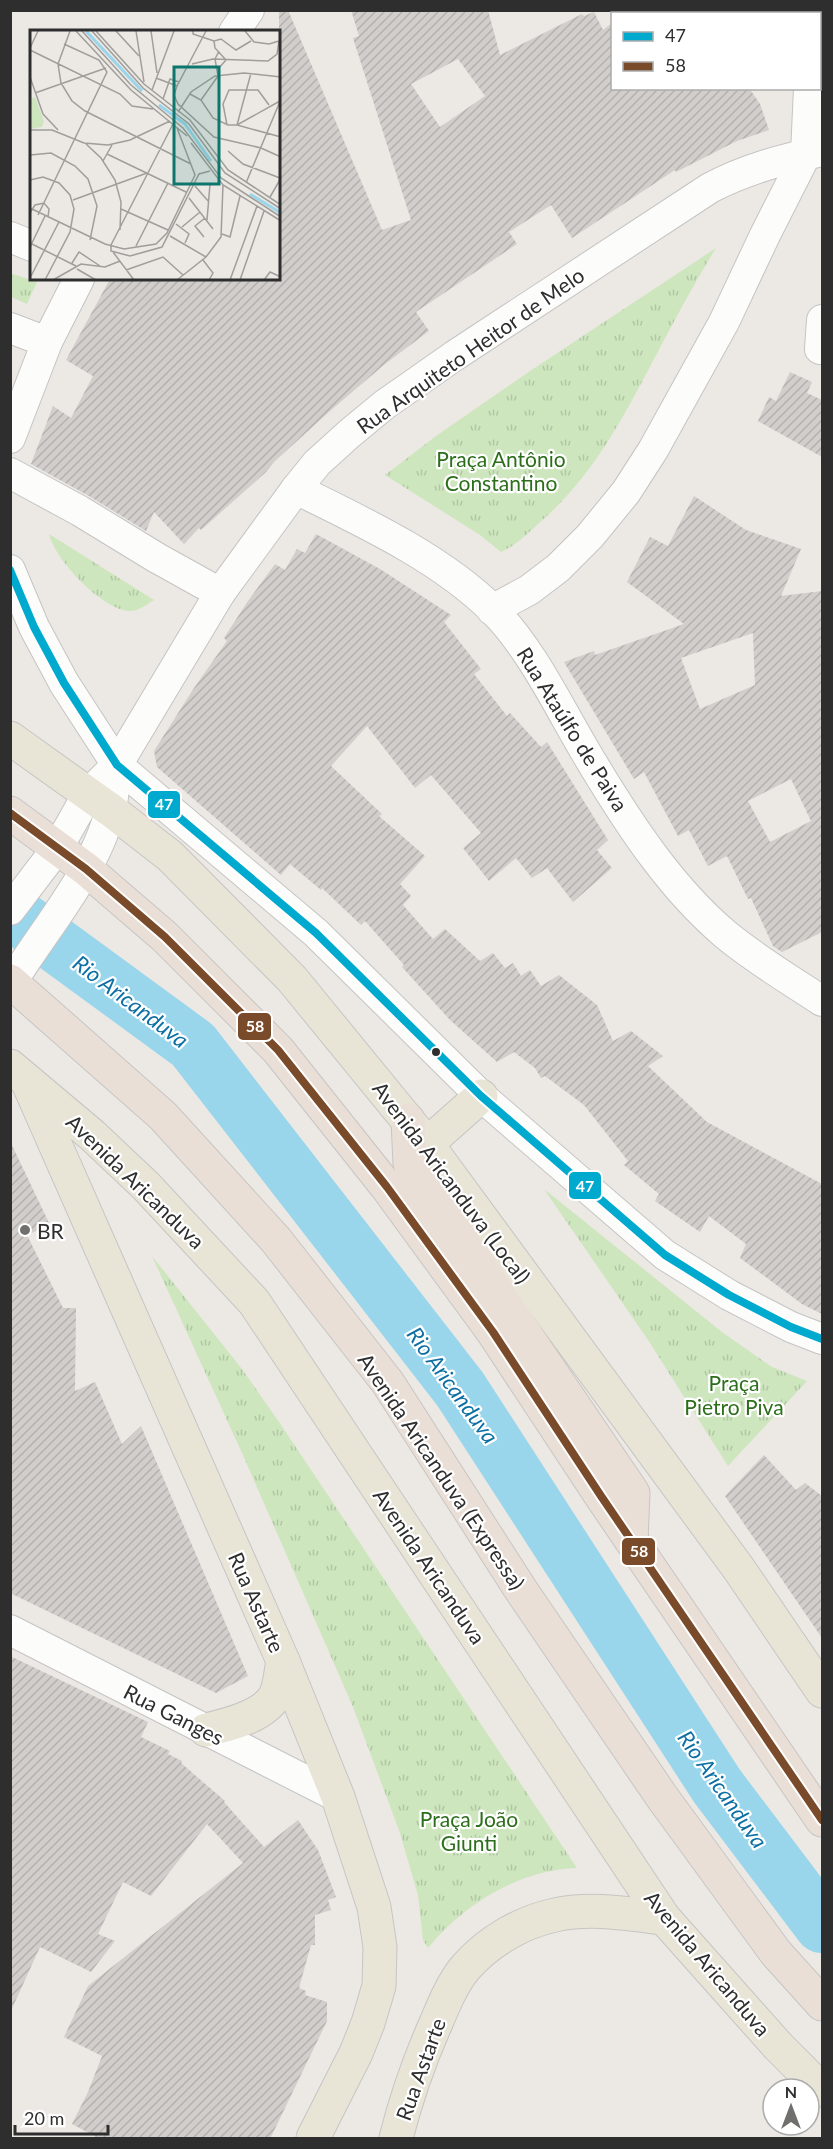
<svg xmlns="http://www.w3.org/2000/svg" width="833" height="2149" viewBox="0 0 833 2149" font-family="Lato,sans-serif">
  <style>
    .park { fill: url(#park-tufts) }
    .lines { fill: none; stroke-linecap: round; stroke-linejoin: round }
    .river { stroke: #99d6ec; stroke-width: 56 }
    .building { fill: url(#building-hatch); fill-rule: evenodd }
    .minor-casing { stroke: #c5c4c5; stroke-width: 32 }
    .major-casing { stroke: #c6c5c4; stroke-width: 35 }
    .highway-casing { stroke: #c6c5c4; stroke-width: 35 }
    .minor { stroke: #fcfcfb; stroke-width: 30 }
    .major { stroke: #e8e4d6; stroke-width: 33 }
    .highway { stroke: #eadfd6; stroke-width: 33 }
    .bus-1-casing { stroke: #fff; stroke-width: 12 }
    .bus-2-casing { stroke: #fff; stroke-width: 12 }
    .bus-1 { stroke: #00a9ce; stroke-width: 8 }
    .bus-2 { stroke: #7a4b2a; stroke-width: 8 }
    .bus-dot { fill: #2e2e2e; stroke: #fff; stroke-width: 2 }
    .poi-dot { fill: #706f6e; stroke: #fff; stroke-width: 2 }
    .labels { text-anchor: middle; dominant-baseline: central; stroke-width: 4.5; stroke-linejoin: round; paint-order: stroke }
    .street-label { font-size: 21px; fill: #2e2e2e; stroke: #fff }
    .park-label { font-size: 21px; fill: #2c6e1b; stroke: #fff }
    .poi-label { font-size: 21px; fill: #2e2e2e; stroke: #fff; text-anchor: start }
    .water-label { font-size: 22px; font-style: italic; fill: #0d6fa3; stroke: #fff }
    .inset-river { fill: none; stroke: #99d6ec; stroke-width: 3 }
    .inset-road { fill: none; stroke: #a09e9b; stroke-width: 1.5 }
    .view { fill: #0f766e; fill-opacity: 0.15; stroke: #0f766e; stroke-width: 3 }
    .inset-edge { fill: none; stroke: #2e2e2e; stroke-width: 3 }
    .line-badge { stroke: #fff; stroke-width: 2 }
    .badge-label { font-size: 16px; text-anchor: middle; font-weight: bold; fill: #fff }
  </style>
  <defs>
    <pattern id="park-tufts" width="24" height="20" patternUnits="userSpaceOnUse" patternTransform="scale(1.5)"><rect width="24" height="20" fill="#cee6be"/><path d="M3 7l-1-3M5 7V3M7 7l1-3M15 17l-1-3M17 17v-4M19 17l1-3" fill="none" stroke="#b1c6a4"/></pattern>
    <pattern id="building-hatch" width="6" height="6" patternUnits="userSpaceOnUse" patternTransform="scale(1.5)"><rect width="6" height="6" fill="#d1cecb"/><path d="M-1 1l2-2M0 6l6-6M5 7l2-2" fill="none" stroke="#b4b1af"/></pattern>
  </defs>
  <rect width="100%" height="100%" fill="#ece8e4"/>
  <g class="park">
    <path d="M716 248C693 285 673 323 653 361 619 425 593 476 537 525 526 535 515 546 501 552L480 535 385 475 436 436 530 371Z"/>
    <path d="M10 273 37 282 27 304 11 297Z"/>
    <path d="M49 534 154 600C147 604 138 612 128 611 101 608 55 560 49 534Z"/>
    <path d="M544 1189 722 1332 772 1367 807 1381 728 1466 648 1340Z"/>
    <path d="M152 1256 242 1369 279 1422 577 1868C519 1870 464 1904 428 1948L423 1940 418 1895 400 1833 353 1707 242 1453Z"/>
  </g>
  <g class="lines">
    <path class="river" d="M10 911 193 1045 460 1389 717 1786 822 1925"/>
  </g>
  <g class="building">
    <path d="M279 10H288L382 230 411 220 353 38 359 36 351 10H488L500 55 582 14 584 16 594 12 603 30 612 23V88H749L760 104 769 130 737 141 676 172 675 170 572 238 551 205 509 232 517 244 416 312 429 331 385 364 330 411 275 461 265 473 201 530 199 528 184 544 154 512 146 531 89 496 31 464 53 406 71 418 93 376 66 360 110 279H279ZM458 59 485 96 440 127 411 84Z"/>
    <path d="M790 372 812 382 807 393 822 400V457L758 421 769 397 776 401Z"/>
    <path d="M694 496 746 530 801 549 781 596 822 591V932L782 952 773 946 751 898 748 899 727 856 708 866 689 830 678 836 644 772 634 779 564 662 594 651 595 655 684 624 627 582 650 537 668 546ZM753 633 755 685 700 709 681 658ZM791 779 811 821 770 842 748 801Z"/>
    <path d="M316 534 380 569 451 615 444 622 481 669 474 674 507 716 510 713 541 747 547 742 608 840 597 850 612 868 573 902 547 868 532 878 516 858 489 881 463 848 481 833 431 775 415 788 367 726 331 766 382 814 379 816 425 856 400 884 411 896 403 905 433 939 445 929 480 961 493 953 505 968 513 963 521 976 530 970 541 986 559 975 597 1005 613 1041 631 1031 663 1056 648 1066 707 1122 822 1184V1314L802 1304 740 1258 746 1244 709 1216 700 1232 655 1201 659 1194 624 1165 628 1161 584 1105 545 1076 541 1078 535 1068 514 1052 497 1062 450 1020 402 967 404 965 365 921 361 925 322 888 321 890 290 864 281 875 157 767 154 751 194 688 227 641 224 638 248 601 275 564 285 570 297 549 305 553Z"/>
    <path d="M10 1141 50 1225 27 1235 63 1308H76L75 1391 95 1382 122 1444 141 1426 248 1676 216 1693 10 1593Z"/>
    <path d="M764 1455 796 1490 805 1483 822 1496V1638L725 1496Z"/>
    <path d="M10 1656 148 1722 141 1737 170 1751 168 1754 182 1761 181 1763 225 1801 224 1802 264 1847 298 1820 318 1850 336 1897 328 1900 331 1910 315 1915V1945H311L299 1988 306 1991 305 1995 327 2002V2021L270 2139H100L72 2124 88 2092 102 2056 64 2037 88 1986 243 1863 207 1824 151 1896 123 1882 98 1934 115 1941 91 1972 40 1947 10 2013Z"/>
  </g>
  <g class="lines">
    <defs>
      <g id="minor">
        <path d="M820 31 822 30"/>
        <path d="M234 32 249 10"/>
        <path d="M10 237 32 246"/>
        <path d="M10 328 47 342"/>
        <path d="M820 349 822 320"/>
        <path d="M10 438 47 342 79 279"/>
        <path d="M10 473 80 511 157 558 220 593"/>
        <path d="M296 489C361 521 441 558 493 610 534 651 563 716 594 766 631 827 671 888 725 934 755 959 790 980 822 1001"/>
        <path d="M10 570 34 627 64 683 117 765 316 933 481 1096 665 1255 729 1295 791 1327 822 1339"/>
        <path d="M492 610 529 590 558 568 590 536 626 492 653 450 724 322 765 235 806 154 809 88"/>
        <path d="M10 910 58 847 88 794 117 765 220 593 296 489 317 463 349 434 384 405 454 356 710 188C746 169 783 159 822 151"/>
        <path d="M10 985C46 925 107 860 114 789"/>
        <path d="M10 1630 338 1797"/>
      </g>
      <g id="major">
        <path d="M10 738 112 811 170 856 292 979 427 1144 739 1569 822 1691"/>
        <path d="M10 1066 92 1135 146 1186 254 1302 664 1918 778 2046 822 2090"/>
        <path d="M29 1085 283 1661 338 1797 374 1907 380 1947 379 1986 368 2023 356 2053 313 2138"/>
        <path d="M427 1144 481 1096"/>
        <path d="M206 1730C228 1725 266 1716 276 1694 280 1684 281 1671 283 1661"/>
        <path d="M396 2138C406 2099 419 2061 436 2023 444 2004 453 1982 466 1967 489 1941 522 1922 555 1915 591 1907 629 1914 664 1918"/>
      </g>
      <g id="highway">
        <path d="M10 813 86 869 165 937 278 1050 387 1187 493 1332 601 1496 822 1820"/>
        <path d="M10 981 163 1116 276 1240 388 1383 521 1590 662 1797 776 1953 822 2004"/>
        <path d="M408 1120 410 1164 633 1493 631 1540"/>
      </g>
    </defs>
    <use href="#minor" class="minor-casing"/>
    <use href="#major" class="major-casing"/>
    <use href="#highway" class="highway-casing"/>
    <use href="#minor" class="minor"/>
    <use href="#major" class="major"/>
    <use href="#highway" class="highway"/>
    <defs>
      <path id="bus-1" d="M10 570 34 627 64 683 117 765 316 933 481 1096 665 1255 729 1295 791 1327 822 1339"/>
      <path id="bus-2" d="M10 813 86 869 165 937 278 1050 387 1187 493 1332 601 1496 822 1820"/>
    </defs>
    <use href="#bus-1" class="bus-1-casing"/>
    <use href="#bus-2" class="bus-2-casing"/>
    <use href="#bus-1" class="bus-1"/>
    <use href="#bus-2" class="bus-2"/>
  </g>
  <circle class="bus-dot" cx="436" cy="1052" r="5"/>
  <circle class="poi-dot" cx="25" cy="1230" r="6"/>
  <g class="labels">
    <g class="street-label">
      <text transform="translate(470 350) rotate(-35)">Rua Arquiteto Heitor de Melo</text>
      <text transform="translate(573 729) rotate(58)">Rua Ataúlfo de Paiva</text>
      <text transform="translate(136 1181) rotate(44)">Avenida Aricanduva</text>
      <text transform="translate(452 1182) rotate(53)">Avenida Aricanduva (Local)</text>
      <text transform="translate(442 1471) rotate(56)">Avenida Aricanduva (Expressa)</text>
      <text transform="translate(430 1566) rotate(56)">Avenida Aricanduva</text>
      <text transform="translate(257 1602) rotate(66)">Rua Astarte</text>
      <text transform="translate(174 1714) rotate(27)">Rua Ganges</text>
      <text transform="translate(708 1963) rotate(50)">Avenida Aricanduva</text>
      <text transform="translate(420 2069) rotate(-70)">Rua Astarte</text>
    </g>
    <g class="park-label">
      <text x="501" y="458">Praça Antônio<tspan x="501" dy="24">Constantino</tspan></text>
      <text x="734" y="1382">Praça<tspan x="734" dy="24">Pietro Piva</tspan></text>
      <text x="469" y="1818">Praça João<tspan x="469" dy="24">Giunti</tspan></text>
    </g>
    <g class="poi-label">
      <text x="37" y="1230">BR</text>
    </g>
    <g class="water-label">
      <text transform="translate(131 1001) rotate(37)">Rio Aricanduva</text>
      <text transform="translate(453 1385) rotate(54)">Rio Aricanduva</text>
      <text transform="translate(723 1789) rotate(55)">Rio Aricanduva</text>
    </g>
  </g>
  <g transform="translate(30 30)">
    <rect width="250" height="250" fill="#ece8e4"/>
    <path d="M5 67 14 91 12 97 0 99V69Z" fill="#cee6be"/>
    <path class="inset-river" d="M56 1 112 61M129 75 155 94 181 131M220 164 251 183"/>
    <path class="inset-road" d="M40 1 28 34 31 53 42 71 55 81 161 134M46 1 101 60 157 106M52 1 101 55 153 98 191 148 251 187M62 1 113 58 159 94 195 143 251 179M66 1 114 54 160 90 198 140 251 175M86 1 109 26M106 1 114 52M121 1 127 43M163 1V4L184 11M176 1 147 56 144 65 148 74 184 107 231 118 251 127M215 1 224 12 239 14 249 11M0 18 8 1M0 20 90 64 102 76 123 79M162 34 183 29 238 31 247 24 249 11M188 39 196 30 185 18 184 11 191 9 206 20 221 11M221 43 207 95 251 107M0 47 13 84 28 100M126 48 147 56M122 60 144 1M5 63 76 38M160 64 171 70 183 88 198 95H207L250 71M133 69 140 49 149 52M171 70 188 46 185 29 189 21M148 82 161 62 185 46 214 43 251 47M197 95 193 74 199 60H228L239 75M0 100H22L54 113 78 115 100 110 140 91M161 113 193 155 251 191M56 114 71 128 85 150 91 172 90 200M198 121 213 134 250 148M77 124 156 162M0 125 21 123 45 136 58 149 67 176 60 210M73 131 82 115M0 150 13 147 29 153 40 165 44 179 40 202 15 250M216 153 251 69M165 156 179 172M240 167 251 148M159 168 183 199M43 170 117 143M0 178 75 214 94 219 126 214 137 203 165 145 147 98M91 179 138 200M0 183 5 175 14 173 19 179 18 187M8 185 77 42 69 30 34 14M177 190 180 154M146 194 159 204 155 213M152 197 170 182M192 204 200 207 210 166M140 206 176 227M174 207 165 196 175 188M0 213 46 236M81 215 143 94M81 215V221L100 226 132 217 169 144 180 141M106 216 138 153M0 217 15 186M83 222 104 250M173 230 183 243 179 250M42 233 49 222 70 236M47 239 66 250M96 240 133 227 153 245M1 246 29 192M23 250 51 234 75 237 90 231M147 250 176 227 191 207 193 155M200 250 227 176M210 250 234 181M234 250 240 242 251 247"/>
    <path class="view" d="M144 37H189V154H144Z"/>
    <rect width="250" height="250" class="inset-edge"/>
  </g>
  <g class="line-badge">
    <rect x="147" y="790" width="34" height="29" rx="6" fill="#00a9ce"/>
    <rect x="237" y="1012" width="35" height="29" rx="6" fill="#7a4b2a"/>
    <rect x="568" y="1171" width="34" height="29" rx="6" fill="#00a9ce"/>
    <rect x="621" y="1537" width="35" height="29" rx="6" fill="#7a4b2a"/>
  </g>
  <g class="badge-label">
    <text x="164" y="810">47</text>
    <text x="255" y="1032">58</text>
    <text x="585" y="1192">47</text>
    <text x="639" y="1557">58</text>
  </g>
  <rect width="833" height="2149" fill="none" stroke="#2e2e2e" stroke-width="24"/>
  <rect x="611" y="12" width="210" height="78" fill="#ffffff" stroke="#ababab" stroke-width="1.5"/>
  <rect x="623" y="32" width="30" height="9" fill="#00a9ce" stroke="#ababab" stroke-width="1.5"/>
  <text x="665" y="42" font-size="18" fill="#2e2e2e">47</text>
  <rect x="623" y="62" width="30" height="9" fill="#7a4b2a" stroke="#ababab" stroke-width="1.5"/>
  <text x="665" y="72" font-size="18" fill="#2e2e2e">58</text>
  <g transform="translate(791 2107)"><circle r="28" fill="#ffffff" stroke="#ababab" stroke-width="1.5"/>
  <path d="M0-4.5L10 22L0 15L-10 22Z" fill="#706f6e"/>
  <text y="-9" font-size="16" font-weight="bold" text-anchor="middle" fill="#2e2e2e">N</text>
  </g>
  <path d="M15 2125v9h93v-9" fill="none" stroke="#2e2e2e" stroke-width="3"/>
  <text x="24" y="2125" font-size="18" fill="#2e2e2e" stroke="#ffffff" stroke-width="4.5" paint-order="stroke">20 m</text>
</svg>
